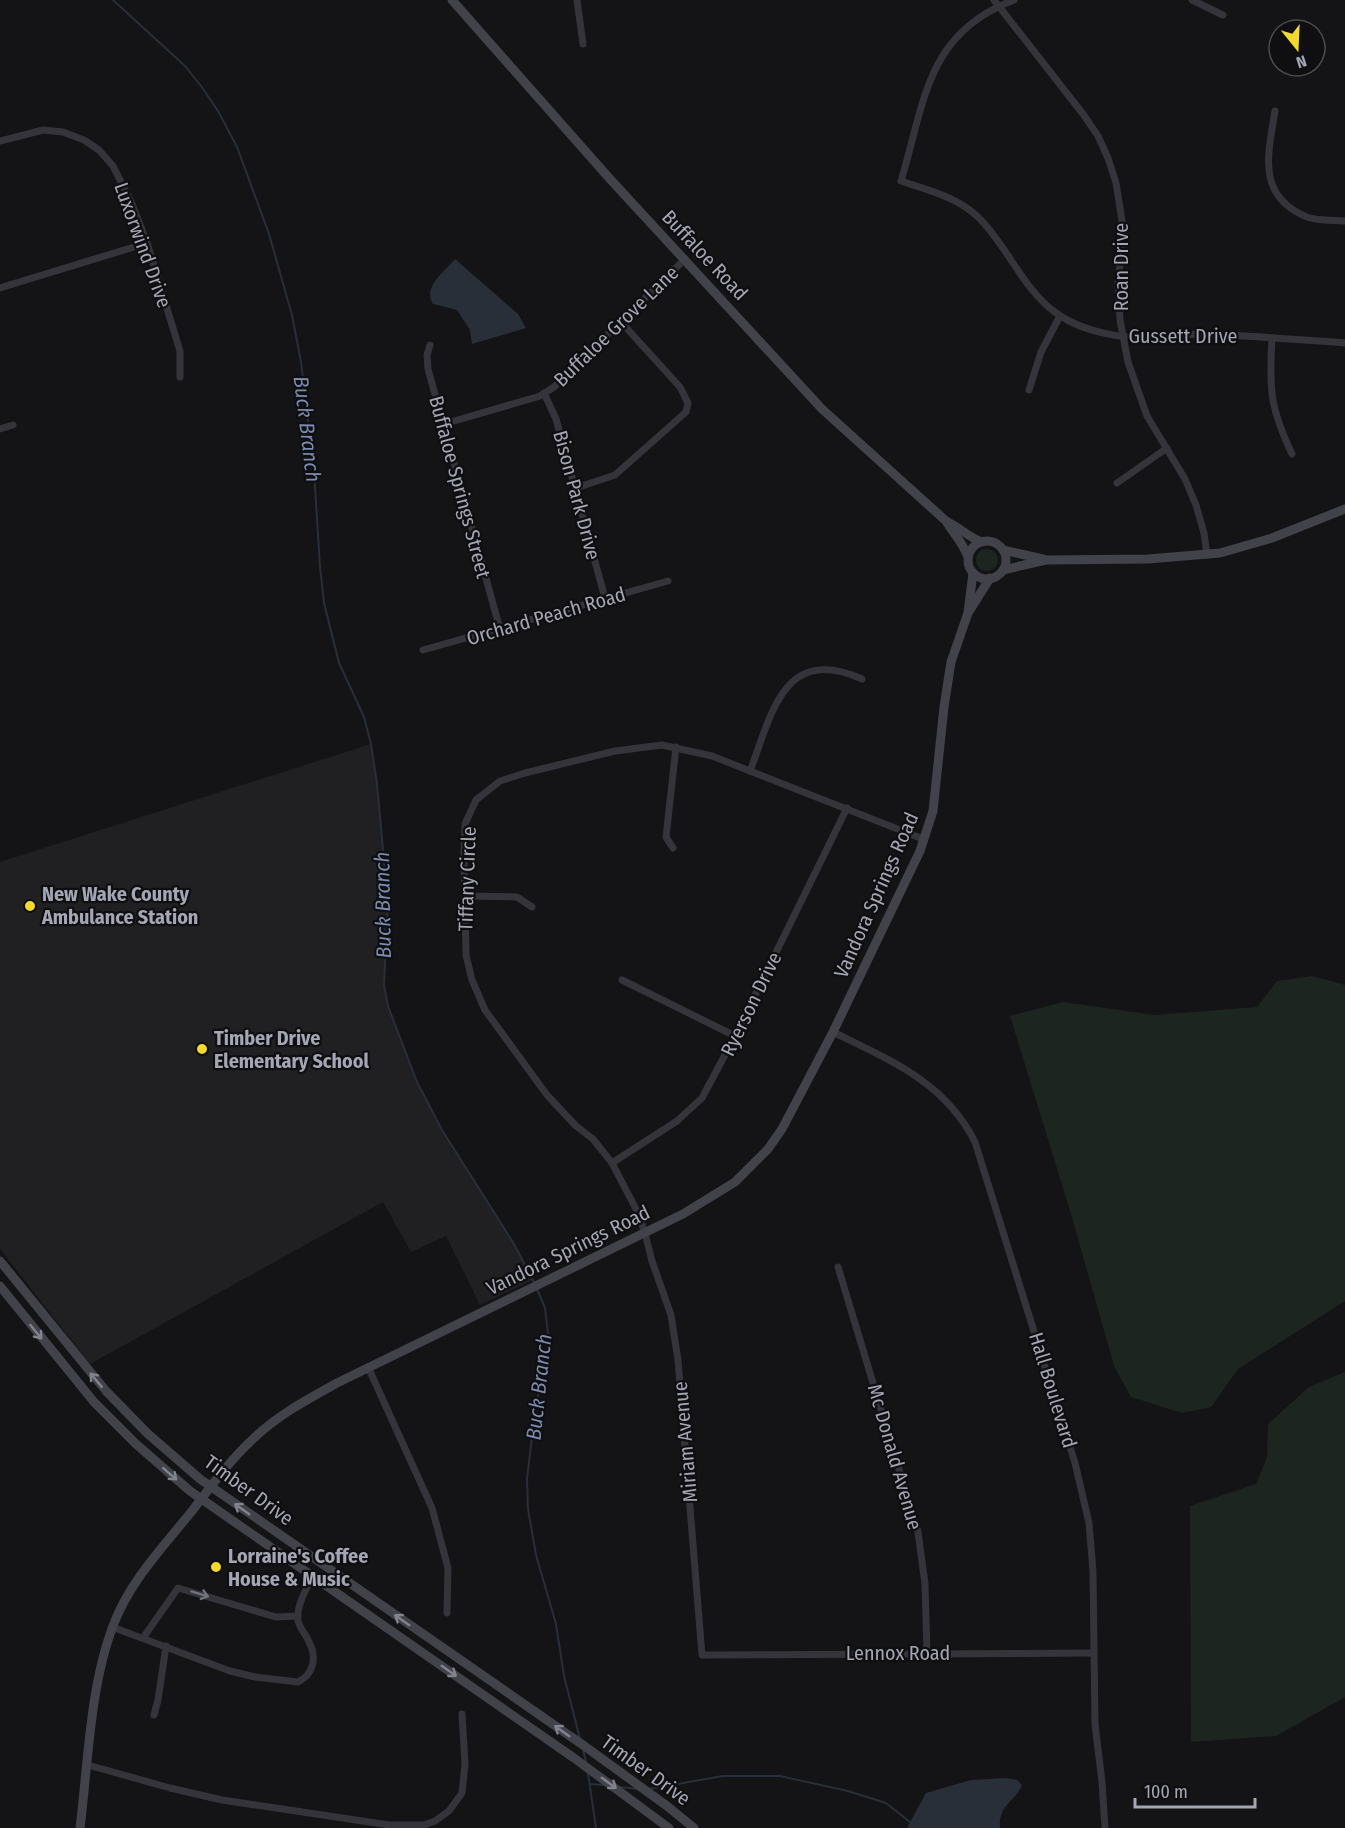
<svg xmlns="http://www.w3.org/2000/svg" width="1345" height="1828" viewBox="0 0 1345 1828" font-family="'Fira Sans Condensed',sans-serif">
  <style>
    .built { fill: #201f22 }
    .green { fill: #1d2520 }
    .water { fill: #292f39 }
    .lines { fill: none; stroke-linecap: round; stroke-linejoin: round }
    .stream { stroke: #292f39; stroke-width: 2 }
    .street { stroke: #34343a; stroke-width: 7 }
    .secondary { stroke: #42424a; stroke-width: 9 }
    .oneway { stroke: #828390 }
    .oneway2 { stroke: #72737e }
    .poi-dot { fill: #f1d92f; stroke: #0f0e10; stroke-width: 2 }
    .labels { text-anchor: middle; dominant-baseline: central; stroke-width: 4.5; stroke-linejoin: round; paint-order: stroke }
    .street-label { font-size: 20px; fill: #a5a6b5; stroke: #0f0e10 }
    .poi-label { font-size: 20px; font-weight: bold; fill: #a5a6b5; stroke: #0f0e10; text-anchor: start }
    .water-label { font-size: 21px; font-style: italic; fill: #7b8cb1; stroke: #0f0e10 }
  </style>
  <rect width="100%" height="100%" fill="#141315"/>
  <path class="built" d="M371 744 377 784 388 903 384 985 388 1006 417 1082 442 1130 514 1244 533 1280 480 1305 446 1236 411 1252 383 1202 90 1364 0 1249V862Z"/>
  <g class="green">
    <circle cx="987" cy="560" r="11"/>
    <path d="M1312 976 1345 985V1301L1238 1369 1211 1407 1182 1413 1131 1397 1114 1366 1071 1214 1010 1016 1063 1002 1154 1015 1257 1007 1277 981Z"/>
    <path d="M1345 1372V1697L1276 1736 1191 1742 1190 1506 1256 1484 1267 1457 1268 1424 1309 1387Z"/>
  </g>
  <g class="water">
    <path d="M455 259 518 314 526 328 472 344 470 330 457 310 433 304C422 287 445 271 455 259Z"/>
    <path d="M1006 1778 1017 1780 1022 1785C1015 1802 998 1805 1000 1828H907L926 1793 971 1780Z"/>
  </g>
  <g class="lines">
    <g class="stream">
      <path d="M113 0 185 66 201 86 218 111 237 147 269 234 292 315 301 362 314 470 320 567 324 603 339 663 364 717 371 744 377 784 388 903 384 985 388 1006 417 1082 442 1130 514 1244 535 1284"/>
      <path d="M537 1289 545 1308 549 1342 535 1411 527 1479 528 1509 536 1555 556 1624 564 1676 580 1739"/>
      <path d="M583 1750 586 1762"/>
      <path d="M588 1773 596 1828"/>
      <path d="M590 1784 605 1785"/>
      <path d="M619 1787 638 1789"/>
      <path d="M649 1789 723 1776H780L848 1791 886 1803 910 1822"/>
    </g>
    <g class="street">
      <path d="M577 0 583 44"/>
      <path d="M994 0 1083 114 1098 136 1108 158 1116 183 1124 233 1118 282 1120 320 1128 362 1147 416 1185 479 1196 505 1204 533 1207 555"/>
      <path d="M1014 0C926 33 925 102 901 181 928 190 957 197 978 217 1008 246 1023 291 1059 315 1084 332 1120 338 1150 338 1170 337 1189 333 1209 334 1254 336 1300 340 1345 343"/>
      <path d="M1192 0 1223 15"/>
      <path d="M1275 111C1268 154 1256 196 1307 217 1318 221 1333 220 1345 221"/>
      <path d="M0 141 43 130 63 132 84 140 99 150 113 166 132 204 147 243 180 351V377"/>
      <path d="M0 288 147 243"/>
      <path d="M1272 338C1269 389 1270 408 1292 454"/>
      <path d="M430 345 427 355 428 369 500 629"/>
      <path d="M1029 390 1041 352 1060 316"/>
      <path d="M544 393 556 419 605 598"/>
      <path d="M444 424 540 396 554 387 685 259"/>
      <path d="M0 429 13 425"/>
      <path d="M1117 483 1167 448"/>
      <path d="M576 488 615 475 686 412 688 403 680 387 621 322"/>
      <path d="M423 650 668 581"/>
      <path d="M750 771C772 714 783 644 862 679"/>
      <path d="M923 839 712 756 662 745 615 751 525 773 500 781 476 800 465 824 464 856 466 955 472 980 485 1010 547 1095 576 1126 593 1139 612 1163 637 1211 645 1233 652 1261 671 1315 678 1360 702 1655 1094 1653"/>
      <path d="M673 848 666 837 676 747"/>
      <path d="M465 896 517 897 532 907"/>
      <path d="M622 980 735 1036"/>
      <path d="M833 1032C890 1060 945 1082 975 1142L1075 1463 1089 1523 1093 1571 1095 1724 1102 1782 1105 1828"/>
      <path d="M612 1163 677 1121 702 1098 735 1036 847 808"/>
      <path d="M838 1267 918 1532 925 1584 927 1653"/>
      <path d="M368 1367 432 1508 448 1568 447 1613"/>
      <path d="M112 1627 230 1671 255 1677 298 1682C314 1674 317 1657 309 1642 306 1634 300 1629 298 1621 296 1606 306 1589 313 1576"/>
      <path d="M143 1638 178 1588 276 1617 298 1616"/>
      <path d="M154 1715 158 1700 166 1646"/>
      <path d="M88 1765 170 1788 222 1800 389 1825H424L435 1821 449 1811 462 1793 465 1764 462 1714"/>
    </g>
    <g class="secondary">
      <path d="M452 0 610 179 822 409 946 521C959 527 968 537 982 542"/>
      <path d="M946 521C953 533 963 543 968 557"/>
      <circle cx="987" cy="560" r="19"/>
      <path d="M1003 550 1043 559"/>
      <path d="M1003 570 1046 560 1148 559 1220 553 1272 538 1345 509"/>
      <path d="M968 612 973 573"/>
      <path d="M0 1261 106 1391 147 1433 200 1479 583 1745 667 1806 694 1828"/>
      <path d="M0 1286 94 1402 136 1444 190 1491 574 1758 669 1828"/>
      <path d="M80 1828C88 1764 90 1686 113 1626 129 1582 163 1547 192 1511 211 1486 231 1459 254 1438 278 1415 308 1399 337 1383L683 1214 735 1182 768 1149 782 1129 833 1032 920 851 933 811 944 707 951 662 968 613 990 578"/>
    </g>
  </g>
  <defs><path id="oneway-shaft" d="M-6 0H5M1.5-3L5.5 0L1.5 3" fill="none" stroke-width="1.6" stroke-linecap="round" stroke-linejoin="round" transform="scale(1.5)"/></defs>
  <g class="oneway">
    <use href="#oneway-shaft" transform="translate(36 1332) rotate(51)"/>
    <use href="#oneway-shaft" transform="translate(96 1380) rotate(-130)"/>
    <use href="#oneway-shaft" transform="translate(170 1474) rotate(41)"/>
    <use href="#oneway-shaft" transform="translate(242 1509) rotate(-145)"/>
    <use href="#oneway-shaft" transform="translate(402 1620) rotate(-145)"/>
    <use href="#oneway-shaft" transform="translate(449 1671) rotate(35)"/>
    <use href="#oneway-shaft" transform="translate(562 1731) rotate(-145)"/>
    <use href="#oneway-shaft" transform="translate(609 1783) rotate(36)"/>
  </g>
  <use class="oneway2" href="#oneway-shaft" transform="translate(200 1594) rotate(17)"/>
  <g class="poi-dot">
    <circle cx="30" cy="906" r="6"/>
    <circle cx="202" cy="1049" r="6"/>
    <circle cx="216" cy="1567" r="6"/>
  </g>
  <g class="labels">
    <g class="street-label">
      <text transform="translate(143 245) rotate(70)">Luxorwind Drive</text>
      <text transform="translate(705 255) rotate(47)">Buffaloe Road</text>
      <text transform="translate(1121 267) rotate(-90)">Roan Drive</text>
      <text transform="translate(616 326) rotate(-44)">Buffaloe Grove Lane</text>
      <text x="1183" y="336">Gussett Drive</text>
      <text transform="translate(460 487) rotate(75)">Buffaloe Springs Street</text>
      <text transform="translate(577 495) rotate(75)">Bison Park Drive</text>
      <text transform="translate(546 616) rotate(-16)">Orchard Peach Road</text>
      <text transform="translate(467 879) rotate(-88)">Tiffany Circle</text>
      <text transform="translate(876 895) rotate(-66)">Vandora Springs Road</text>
      <text transform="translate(751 1004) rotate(-64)">Ryerson Drive</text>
      <text transform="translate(568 1250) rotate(-26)">Vandora Springs Road</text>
      <text transform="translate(1053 1390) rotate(73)">Hall Boulevard</text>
      <text transform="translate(685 1442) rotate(-95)">Miriam Avenue</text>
      <text transform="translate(895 1457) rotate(74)">Mc Donald Avenue</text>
      <text transform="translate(249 1490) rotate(36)">Timber Drive</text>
      <text x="898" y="1653">Lennox Road</text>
      <text transform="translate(646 1770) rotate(36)">Timber Drive</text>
    </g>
    <g class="poi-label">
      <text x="42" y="894">New Wake County<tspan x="42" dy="23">Ambulance Station</tspan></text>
      <text x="214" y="1038">Timber Drive<tspan x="214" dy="23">Elementary School</tspan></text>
      <text x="228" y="1556">Lorraine's Coffee<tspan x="228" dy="23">House &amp; Music</tspan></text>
    </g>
    <g class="water-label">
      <text transform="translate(307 429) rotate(83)">Buck Branch</text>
      <text transform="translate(383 905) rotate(-91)">Buck Branch</text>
      <text transform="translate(539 1387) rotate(-84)">Buck Branch</text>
    </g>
  </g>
  <g transform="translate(1297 48) rotate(162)"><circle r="28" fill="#0f0e10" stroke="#4b4b52" stroke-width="1.5"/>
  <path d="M0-4.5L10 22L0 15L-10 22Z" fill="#f1d92f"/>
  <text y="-9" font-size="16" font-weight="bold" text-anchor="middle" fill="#a5a6b5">N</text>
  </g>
  <path d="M1135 1798v9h120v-9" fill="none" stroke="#a5a6b5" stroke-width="3"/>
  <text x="1144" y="1798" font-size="18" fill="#a5a6b5" stroke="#0f0e10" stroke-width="4.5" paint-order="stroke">100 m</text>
</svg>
